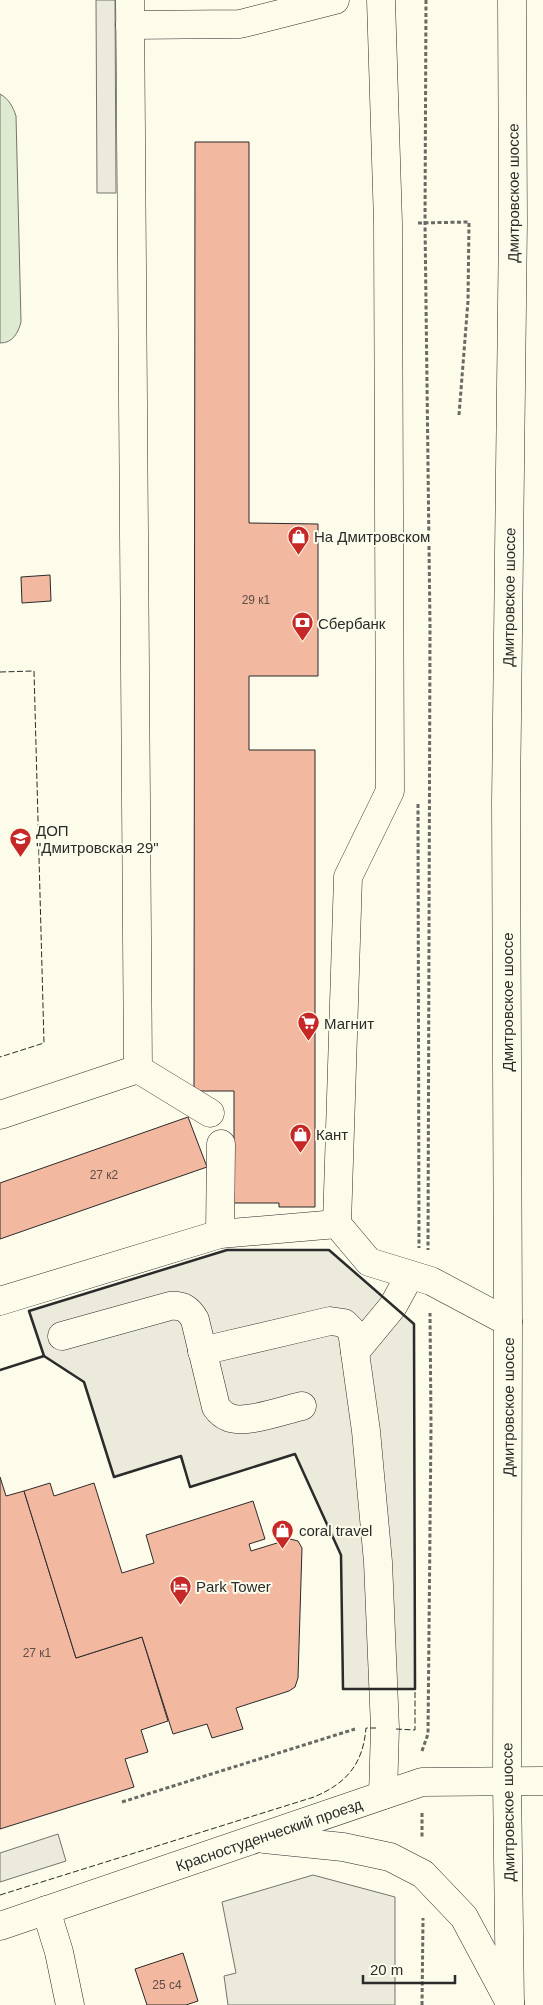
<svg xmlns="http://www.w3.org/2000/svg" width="543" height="2005" viewBox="0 0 543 2005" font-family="Helvetica,sans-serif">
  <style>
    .green { fill: #deebd1; stroke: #74746e }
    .parking { fill: #eceadb; stroke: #74746e }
    .building { fill: #f2b8a0; stroke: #2b2b2b }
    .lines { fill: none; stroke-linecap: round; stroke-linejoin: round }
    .minor-casing { stroke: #2b2b2b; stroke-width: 29 }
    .major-casing { stroke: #2b2b2b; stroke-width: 29 }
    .path { stroke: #6a6964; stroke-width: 3; stroke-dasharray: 4 2.5; stroke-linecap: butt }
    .minor { stroke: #fdfbea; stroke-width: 28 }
    .major { stroke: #fdfbea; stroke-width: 28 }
    .fence { stroke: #2b2b2b; stroke-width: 1; stroke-dasharray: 6 2.5; stroke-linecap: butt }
    .wall { stroke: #2b2b2b; stroke-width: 2.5 }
    .labels { text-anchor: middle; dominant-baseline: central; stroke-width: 4; stroke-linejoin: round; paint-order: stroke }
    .number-label { font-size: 12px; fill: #5d4e48 }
    .street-label { font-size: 15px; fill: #2b2b2b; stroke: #fdfbea }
    .poi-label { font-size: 15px; fill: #2b2b2b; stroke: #fdfbea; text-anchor: start }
  </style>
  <rect width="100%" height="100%" fill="#fdfbea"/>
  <path class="green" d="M0 94C9 99 13 107 16 116L21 322C18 333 13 343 0 343Z"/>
  <g class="parking">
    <path d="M96 0H115L116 193H97Z"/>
    <path d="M227 1250H329L414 1324 415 1689H343L341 1555 295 1454 190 1487 180 1456 114 1477 84 1382 44 1356 29 1311Z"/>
    <path d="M58 1834 66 1861 0 1882V1853Z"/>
    <path d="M313 1875 395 1897V2005H228L224 1976 236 1973 222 1902Z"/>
  </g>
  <g class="building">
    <path d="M195 142H249V523L318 524V676H249V750H315V1207H279V1203H234V1091H194Z"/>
    <path d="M50 575 51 601 22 603 21 577Z"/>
    <path d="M188 1117 207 1167 0 1239V1183Z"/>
    <path d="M0 1477 6 1496 24 1491 76 1658 142 1637 168 1721 141 1730 148 1752 125 1759 134 1787 0 1829Z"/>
    <path d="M50 1483 54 1496 94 1483 122 1573 154 1563 146 1535 253 1501 265 1539 249 1544 251 1551 290 1539 298 1541 302 1548 298 1678 295 1687 289 1691 236 1708 243 1729 212 1738 207 1724 173 1734 142 1637 76 1658 24 1491Z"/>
    <path d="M183 1953 198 2001 186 2005H147L135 1969Z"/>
  </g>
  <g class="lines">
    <defs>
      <g id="minor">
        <path d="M381 0 388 223 390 791 348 877 337 1224 369 1262 431 1281 508 1322"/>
        <path d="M130 25 240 24 335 0"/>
        <path d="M138 1069 210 1113"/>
        <path d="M0 1115 138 1069 130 0"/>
        <path d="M220 1234 221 1144"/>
        <path d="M0 1301 220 1234 337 1224"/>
        <path d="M62 1336 170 1306C183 1305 189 1309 195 1320L216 1407C219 1411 223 1415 228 1417 244 1425 284 1410 302 1406"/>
        <path d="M202 1351 330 1321 344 1323 352 1331 366 1431 378 1562 385 1728 383 1795"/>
        <path d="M355 1352 393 1306 410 1275"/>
        <path d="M264 1839 343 1847 390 1857 423 1874 464 1917 510 2003"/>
        <path d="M46 1910 59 1952 70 2005"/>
        <path id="s1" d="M0 1926 422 1782 543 1781"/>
      </g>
      <g id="major">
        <path id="s2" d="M510 2005 507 1782 508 1322 506 801 513 222 512 0"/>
      </g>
    </defs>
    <use href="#minor" class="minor-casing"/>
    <use href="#major" class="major-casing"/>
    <g class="path">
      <path d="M426 0 425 222 430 627 428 1250"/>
      <path d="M418 223 469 222 468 301 459 415"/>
      <path d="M418 804 419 1248"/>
      <path d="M422 1751 428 1734 431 1426 430 1313"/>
      <path d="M122 1802 355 1729"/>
      <path d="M422 1813V1839"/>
      <path d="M422 2005 423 1918"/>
    </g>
    <use href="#minor" class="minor"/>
    <use href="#major" class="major"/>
    <g class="fence">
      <path d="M0 672 34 671 44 1043 0 1057"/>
      <path d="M396 1729 415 1730V1689"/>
      <path d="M0 1895 314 1797C347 1783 363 1764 366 1728H376"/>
    </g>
    <g class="wall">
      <path d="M227 1250H329L414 1324 415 1689H343L341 1555 295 1454 190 1487 181 1456 114 1477 84 1382 44 1356 29 1311Z"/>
      <path d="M0 1370 44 1356"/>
    </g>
  </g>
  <defs>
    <symbol id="shop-pin" viewBox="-11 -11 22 30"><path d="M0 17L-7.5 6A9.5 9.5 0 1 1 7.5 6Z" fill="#c62828" stroke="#fdfbea"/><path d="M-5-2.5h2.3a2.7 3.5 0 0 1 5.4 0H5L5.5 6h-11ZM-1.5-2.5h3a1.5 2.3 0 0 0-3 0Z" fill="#fff"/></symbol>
    <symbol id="bank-pin" viewBox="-11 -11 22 30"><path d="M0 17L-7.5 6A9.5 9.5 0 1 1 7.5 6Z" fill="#c62828" stroke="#fdfbea"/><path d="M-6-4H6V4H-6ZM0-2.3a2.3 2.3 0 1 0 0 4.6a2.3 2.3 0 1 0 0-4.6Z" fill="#fff"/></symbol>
    <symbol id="school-pin" viewBox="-11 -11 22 30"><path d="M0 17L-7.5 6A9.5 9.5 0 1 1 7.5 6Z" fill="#c62828" stroke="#fdfbea"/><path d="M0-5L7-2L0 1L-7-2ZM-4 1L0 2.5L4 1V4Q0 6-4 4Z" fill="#fff"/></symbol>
    <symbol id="supermarket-pin" viewBox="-11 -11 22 30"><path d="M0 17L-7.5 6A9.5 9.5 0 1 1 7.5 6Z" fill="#c62828" stroke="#fdfbea"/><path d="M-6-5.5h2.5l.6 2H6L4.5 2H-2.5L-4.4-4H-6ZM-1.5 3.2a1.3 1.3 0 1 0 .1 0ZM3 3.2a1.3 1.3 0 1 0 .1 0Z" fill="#fff"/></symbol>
    <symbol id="hotel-pin" viewBox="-11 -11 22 30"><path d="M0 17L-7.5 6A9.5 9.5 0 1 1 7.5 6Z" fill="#c62828" stroke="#fdfbea"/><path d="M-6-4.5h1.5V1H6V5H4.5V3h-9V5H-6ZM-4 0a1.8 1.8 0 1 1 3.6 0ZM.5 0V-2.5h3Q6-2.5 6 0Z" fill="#fff"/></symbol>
  </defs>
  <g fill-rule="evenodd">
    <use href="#shop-pin" x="286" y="524" width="25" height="34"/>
    <use href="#bank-pin" x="290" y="610" width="25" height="34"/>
    <use href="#school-pin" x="8" y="826" width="25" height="34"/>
    <use href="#supermarket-pin" x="296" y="1010" width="25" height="34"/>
    <use href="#shop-pin" x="288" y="1122" width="25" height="34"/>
    <use href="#shop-pin" x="270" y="1518" width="25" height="34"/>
    <use href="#hotel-pin" x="168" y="1574" width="25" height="34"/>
  </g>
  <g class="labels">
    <g class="number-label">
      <text x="256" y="600">29 к1</text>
      <text x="104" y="1175">27 к2</text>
      <text x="37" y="1653">27 к1</text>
      <text x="167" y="1985">25 с4</text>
    </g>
    <g class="street-label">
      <text stroke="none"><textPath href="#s2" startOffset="1812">Дмитровское шоссе</textPath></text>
      <text stroke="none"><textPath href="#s2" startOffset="1408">Дмитровское шоссе</textPath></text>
      <text transform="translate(507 1002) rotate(-90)">Дмитровское шоссе</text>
      <text stroke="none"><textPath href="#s2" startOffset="598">Дмитровское шоссе</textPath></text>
      <text transform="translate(508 1812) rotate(-91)">Дмитровское шоссе</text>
      <text stroke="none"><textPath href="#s1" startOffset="284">Красностуденческий проезд</textPath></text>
    </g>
    <g class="poi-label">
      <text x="314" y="536">На Дмитровском</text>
      <text x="318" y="623">Сбербанк</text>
      <text x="36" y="830">ДОП<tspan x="36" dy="17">"Дмитровская 29"</tspan></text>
      <text x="324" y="1023">Магнит</text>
      <text x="316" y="1134">Кант</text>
      <text x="299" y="1530">coral travel</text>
      <text x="196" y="1586">Park Tower</text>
    </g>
  </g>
  <path d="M363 1975v8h92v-8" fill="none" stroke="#2b2b2b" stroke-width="2.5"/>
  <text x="370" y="1975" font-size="15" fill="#2b2b2b" stroke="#fdfbea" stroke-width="4" paint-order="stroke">20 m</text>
</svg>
